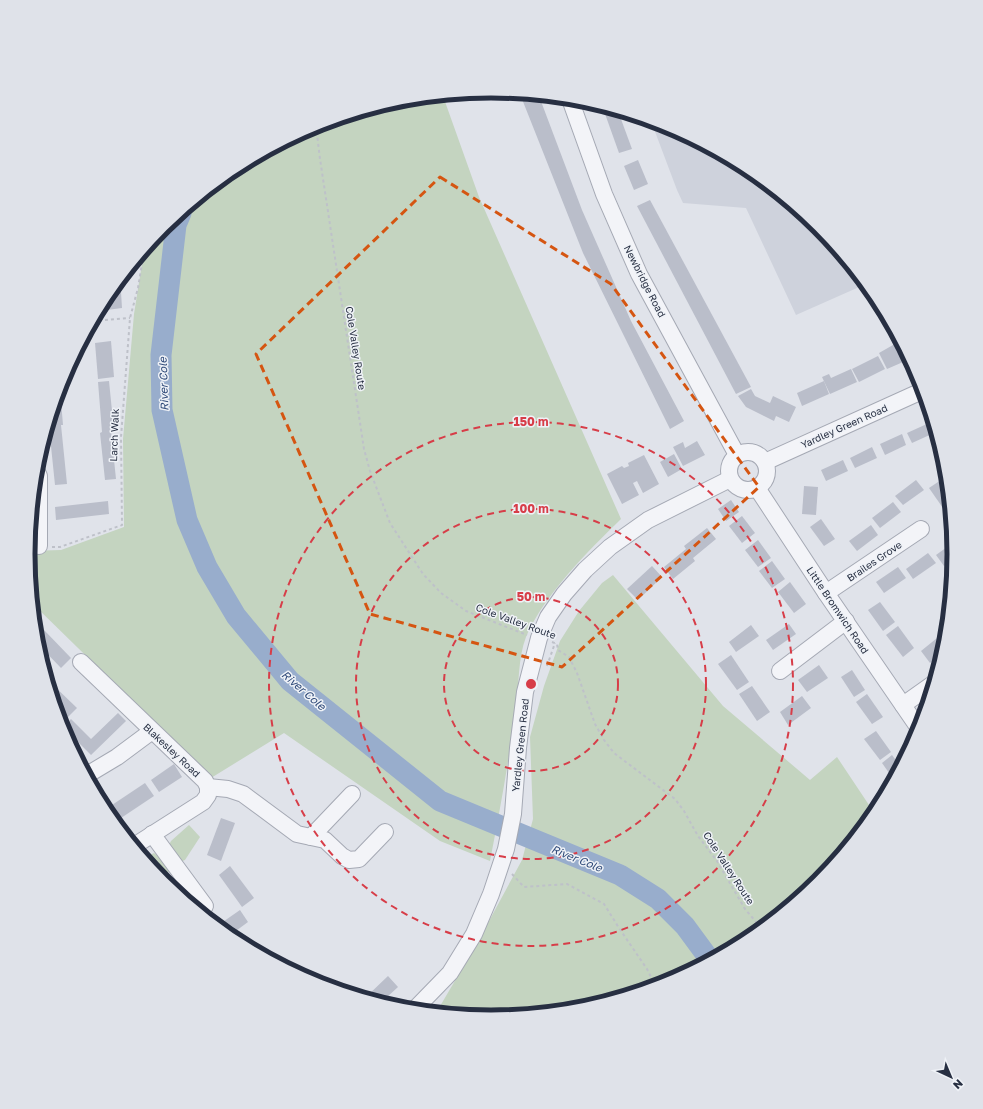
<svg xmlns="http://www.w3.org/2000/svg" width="983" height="1109" viewBox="0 0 983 1109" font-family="'Golos Text',sans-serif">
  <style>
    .built { fill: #ced2dc }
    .green { fill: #c4d4c0 }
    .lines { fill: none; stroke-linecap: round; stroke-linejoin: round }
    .river { stroke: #98adcc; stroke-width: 21 }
    .building { fill: #babeca }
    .minor-casing { stroke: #a5a9b4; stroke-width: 18 }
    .path { stroke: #bec1c9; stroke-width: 2; stroke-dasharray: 3 3; stroke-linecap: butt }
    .minor { stroke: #f3f4f8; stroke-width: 16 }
    .marked { fill: none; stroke: #d55511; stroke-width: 3; stroke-dasharray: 8 5; stroke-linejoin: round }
    .ring { fill: none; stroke: #d73d48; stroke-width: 2; stroke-dasharray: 7 5 }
    .labels { text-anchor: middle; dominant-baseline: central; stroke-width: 3; stroke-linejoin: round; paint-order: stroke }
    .street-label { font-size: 10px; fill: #272f42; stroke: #eff2f7 }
    .water-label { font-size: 11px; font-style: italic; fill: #2f4a79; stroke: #eff2f7 }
    .rim { fill: none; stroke: #272f42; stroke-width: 5 }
    .centre { fill: #d73d48; stroke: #eff2f7; stroke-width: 2 }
    .ring-label { font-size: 12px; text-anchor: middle; font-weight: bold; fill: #d73d48; stroke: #eff2f7; stroke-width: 3; stroke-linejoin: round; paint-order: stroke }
  </style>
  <rect width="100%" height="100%" fill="#e0e3ea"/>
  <path class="built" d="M651 121 669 126 749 169 819 227 866 284 796 315 746 208 683 203 677 190Z"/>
  <g class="green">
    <path d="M443 96 479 197 621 519C588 551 544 595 526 637 518 657 519 686 516 708 509 760 500 810 490 861L440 841 284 733 211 778 33 604 28 554V551L61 550 124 527 123 439 134 314 144 251 164 227 234 169 314 126 401 100Z"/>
    <path d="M613 575 723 706 810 780 837 757 875 814 819 882 749 940 669 983 582 1009 491 1018 436 1013 476 945 522 860 533 819 530 737 544 686 560 641 579 611 602 583Z"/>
    <path d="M189 825 200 837 185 860 180 862 168 847 171 841Z"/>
    <path d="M154 853 159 857 169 872 158 875 144 858Z"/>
  </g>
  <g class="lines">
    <path class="river" d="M181 213 176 225 161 355 162 410 187 520 207 567 236 616 290 681 440 801 620 875 658 899 685 926 710 960"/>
  </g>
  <g class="building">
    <path d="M520 94 539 96 582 210 631 321 684 421 670 429 583 253Z"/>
    <path d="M610 109 618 111 632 149 619 153 604 111Z"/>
    <path d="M638 160 648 184 634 190 624 166Z"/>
    <path d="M650 200 751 387 736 394 637 206Z"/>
    <path d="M121 292 122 308 99 311 109 293Z"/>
    <path d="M111 341 114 377 98 379 95 343Z"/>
    <path d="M900 341 910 359 887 369 879 353Z"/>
    <path d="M878 356 885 369 859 382 852 369Z"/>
    <path d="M851 369 857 382 830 394 822 377 829 374 831 378Z"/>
    <path d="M109 381 114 431H111L116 479 105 480 100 433 102 432 98 382Z"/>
    <path d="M824 381 829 394 802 406 797 393Z"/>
    <path d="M60 389 63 425H61L67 484 55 485 49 427 52 426 51 417Z"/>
    <path d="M751 389 755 396 770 403 773 396 796 407 789 422 776 416 774 421 746 407 738 396Z"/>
    <path d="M929 423 934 433 912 443 907 433Z"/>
    <path d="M902 434 906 445 885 455 880 444Z"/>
    <path d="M697 441 705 455 683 466 673 447 683 442 685 448Z"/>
    <path d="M872 447 877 458 855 468 850 458Z"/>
    <path d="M674 454 682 469 668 477 660 462Z"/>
    <path d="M644 455 659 484 643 493 637 481 633 483 639 495 622 504 607 474 622 466 624 468 629 466 628 463Z"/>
    <path d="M843 460 848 471 826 481 821 470Z"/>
    <path d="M916 480 924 490 903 505 895 496Z"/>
    <path d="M941 480 949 490 950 507 945 511 929 488Z"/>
    <path d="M804 486 818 487 816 515 802 514Z"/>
    <path d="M731 500 739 512 726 521 718 509Z"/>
    <path d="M108 501 109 514 56 520 55 507Z"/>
    <path d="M893 502 901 512 880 528 872 518Z"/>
    <path d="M951 513 952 521 947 515Z"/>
    <path d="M742 516 755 533 742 543 729 526Z"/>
    <path d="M821 519 835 539 824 546 810 527Z"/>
    <path d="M871 525 878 535 857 551 849 541Z"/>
    <path d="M707 528 716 539 693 558 695 561 673 579 664 567 686 549 684 546Z"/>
    <path d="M758 540 771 558 758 567 745 550Z"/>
    <path d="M954 542 955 559 944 566 936 555Z"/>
    <path d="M928 553 936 563 913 579 906 569Z"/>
    <path d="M772 561 785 579 772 588 759 571Z"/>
    <path d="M652 566 662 577 638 600 627 589Z"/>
    <path d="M898 567 906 578 884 593 876 582Z"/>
    <path d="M790 582 806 604 794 613 778 592Z"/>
    <path d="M880 602 895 622 883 631 868 610Z"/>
    <path d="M789 624 796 634 773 650 766 640Z"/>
    <path d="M948 624 947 634 943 628Z"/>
    <path d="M751 625 759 636 736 652 729 642Z"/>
    <path d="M898 626 914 648 903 657 886 635Z"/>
    <path d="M44 630 71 658 61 668 37 643 36 638Z"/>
    <path d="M942 634 947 640 944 651 930 663 921 651Z"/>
    <path d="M731 655 749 682 737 690 718 664Z"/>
    <path d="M819 665 828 678 807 692 798 680Z"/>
    <path d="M852 670 865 690 854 697 841 677Z"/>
    <path d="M50 682 77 708 68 717 55 704 49 684Z"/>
    <path d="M752 686 770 712 757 721 739 694Z"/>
    <path d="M867 694 883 717 872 724 856 702Z"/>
    <path d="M802 696 811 708 788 725 780 712Z"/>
    <path d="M118 713 126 721 91 755 63 727 71 719 91 739Z"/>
    <path d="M876 731 891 752 880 760 864 739Z"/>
    <path d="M892 755 901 767 894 780 882 763Z"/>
    <path d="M174 764 182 777 159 792 151 780Z"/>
    <path d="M145 783 154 796 121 818 112 805Z"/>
    <path d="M221 818 235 823 221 861 207 855Z"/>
    <path d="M230 866 254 898 242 907 219 875Z"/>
    <path d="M240 910 248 922 229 936 217 926Z"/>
    <path d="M388 976 398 987 386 998 381 1003 365 998Z"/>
  </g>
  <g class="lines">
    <defs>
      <g id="minor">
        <path d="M570 99 604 194 639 274 737 455"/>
        <circle cx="748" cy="471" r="19"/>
        <path d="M765 462 924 390"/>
        <path d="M36 470 39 476V546"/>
        <path d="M757 488 826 593 920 730"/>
        <path d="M826 593 921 529"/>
        <path d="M81 662 205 781 208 787V795L203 802 134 846"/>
        <path d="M780 671 846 621"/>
        <path d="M903 705 934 683"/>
        <path d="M87 775 117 757 152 731"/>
        <path d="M208 787 228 789 243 794 297 834 325 840 342 856 349 860 359 859 385 832"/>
        <path d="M152 834 205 906"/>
        <path d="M311 837 352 794"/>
        <path d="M414 1010 450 973 474 934 491 894 506 849 513 814 518 748 525 692 539 638 548 617 564 594 585 570 610 547 648 520 730 479"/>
      </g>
    </defs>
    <use href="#minor" class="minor-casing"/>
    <g class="path">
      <path d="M316 126 320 159 364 449 370 471 390 523 423 574 441 593 466 611 527 635"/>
      <path d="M93 321 130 318"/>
      <path d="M52 547H60L122 525 121 437 130 318 138 288 144 251"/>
      <path d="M552 642 557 644 558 650 569 657 577 673 595 724 604 740 614 753 675 799 684 811 698 836 717 861 745 909 762 929"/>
      <path d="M547 666 555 643"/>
      <path d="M512 874 524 887 567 884 604 904 619 928 647 969 656 987"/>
    </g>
    <use href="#minor" class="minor"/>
  </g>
  <path class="marked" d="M440 177 611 284 759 487 562 667 370 614 256 354Z"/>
  <g class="ring">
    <circle cx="531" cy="684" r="87"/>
    <circle cx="531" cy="684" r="175"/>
    <circle cx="531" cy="684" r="262"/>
  </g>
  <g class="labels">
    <g class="street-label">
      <text transform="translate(645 281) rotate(63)">Newbridge Road</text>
      <text transform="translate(356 348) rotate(81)">Cole Valley Route</text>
      <text transform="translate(844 426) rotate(-24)">Yardley Green Road</text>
      <text transform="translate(114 435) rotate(-88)">Larch Walk</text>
      <text transform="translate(874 561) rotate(-34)">Brailes Grove</text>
      <text transform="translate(838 610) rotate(56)">Little Bromwich Road</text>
      <text transform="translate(516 621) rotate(20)">Cole Valley Route</text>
      <text transform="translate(520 745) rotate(-84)">Yardley Green Road</text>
      <text transform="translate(172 750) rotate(43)">Blakesley Road</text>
      <text transform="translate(729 868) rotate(57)">Cole Valley Route</text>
    </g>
    <g class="water-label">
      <text transform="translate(163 384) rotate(-92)">River Cole</text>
      <text transform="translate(304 690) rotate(41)">River Cole</text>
      <text transform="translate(577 858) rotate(22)">River Cole</text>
    </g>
  </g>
  <path d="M0 0H983V1109H0ZM35 554a456 456 0 1 1 912 0a456 456 0 1 1-912 0Z" fill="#dfe2e9" fill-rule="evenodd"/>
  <path class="rim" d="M35 554a456 456 0 1 1 912 0a456 456 0 1 1-912 0Z"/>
  <circle cx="531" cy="684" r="6" class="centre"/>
  <g class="ring-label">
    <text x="531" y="426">150 m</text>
    <text x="531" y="513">100 m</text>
    <text x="531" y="601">50 m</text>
  </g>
  <g transform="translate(951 1077) rotate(136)" stroke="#eff2f7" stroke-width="3" paint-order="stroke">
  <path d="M0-3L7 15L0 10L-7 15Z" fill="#272f42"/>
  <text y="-6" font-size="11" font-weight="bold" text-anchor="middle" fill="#272f42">N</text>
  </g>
</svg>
